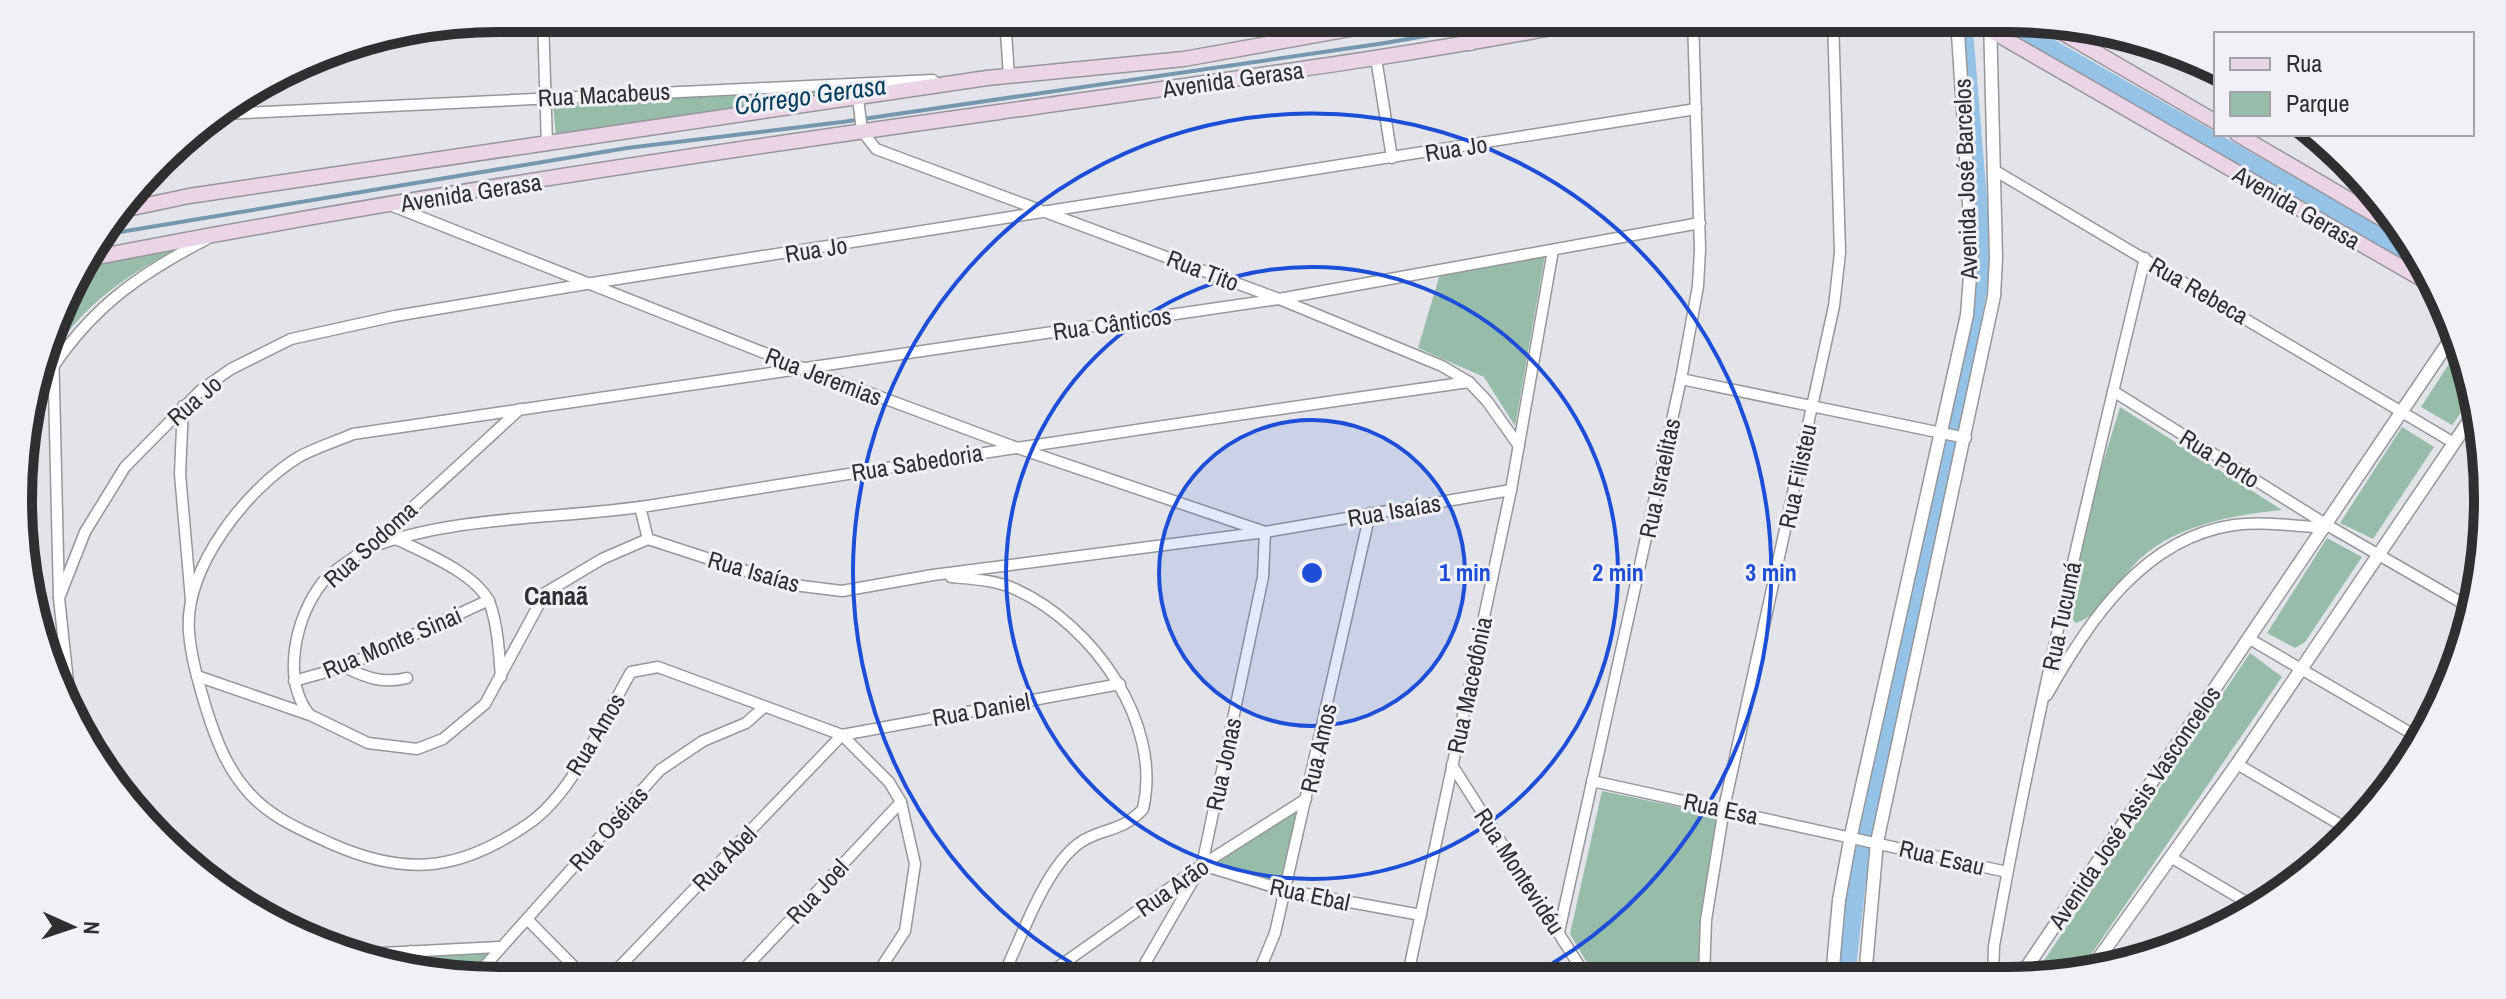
<svg xmlns="http://www.w3.org/2000/svg" width="2506" height="999" viewBox="0 0 2506 999" font-family="'Archivo Narrow',sans-serif">
  <style>
    .green { fill: #97bcaa }
    .lines { fill: none; stroke-linecap: round; stroke-linejoin: round }
    .stream { stroke: #7697b0; stroke-width: 4 }
    .river { stroke: #95c3e7; stroke-width: 22 }
    .minor-casing { stroke: #96969b; stroke-width: 13 }
    .tertiary-casing { stroke: #96969b; stroke-width: 15 }
    .secondary-casing { stroke: #96969b; stroke-width: 17 }
    .minor { stroke: #fff; stroke-width: 10 }
    .tertiary { stroke: #fff; stroke-width: 12 }
    .secondary { stroke: #ead4e5; stroke-width: 14 }
    .ring { fill: none; stroke: #1d4ed8; stroke-width: 4 }
    .labels { text-anchor: middle; dominant-baseline: central; stroke-width: 6; stroke-linejoin: round; paint-order: stroke }
    .street-label { font-size: 24px; fill: #2f2f31; stroke: #f0f1f6 }
    .water-label { font-size: 26px; font-style: italic; fill: #033e60; stroke: #f0f1f6 }
    .neighbourhood-label { font-size: 26px; font-weight: bold; fill: #2f2f31; stroke: #f0f1f6 }
    .rim { fill: none; stroke: #2f2f31; stroke-width: 10 }
    .centre { fill: #1d4ed8; stroke: #f0f1f6; stroke-width: 4 }
    .ring-label { font-size: 24px; text-anchor: middle; font-weight: bold; fill: #1d4ed8; stroke: #f0f1f6; stroke-width: 6; stroke-linejoin: round; paint-order: stroke }
  </style>
  <rect width="100%" height="100%" fill="#e3e4e9"/>
  <g class="green">
    <path d="M910 85 556 137 553 103Z"/>
    <path d="M189 242C136 270 89 298 56 349V336L80 266Z"/>
    <path d="M1545 255 1515 426 1484 377 1418 348 1440 274Z"/>
    <path d="M2456 353 2469 402 2452 425 2421 407Z"/>
    <path d="M2120 407 2282 510C2232 515 2169 526 2133 566 2115 585 2101 615 2076 623L2067 612 2086 519Z"/>
    <path d="M2402 427 2434 447 2373 539 2340 523Z"/>
    <path d="M2327 538 2362 557 2305 642 2295 648 2267 633Z"/>
    <path d="M2250 653 2282 677 2077 975 2033 977Z"/>
    <path d="M1602 791 1717 815 1699 929V978H1596L1570 934Z"/>
    <path d="M1300 808 1282 886 1209 863Z"/>
    <path d="M490 952 471 976 415 967 414 954Z"/>
  </g>
  <g class="lines">
    <path class="stream" d="M102 235 627 148 842 122 1385 43 1528 18"/>
    <g class="river">
      <path d="M1994 18 2419 261"/>
      <path d="M1844 977 1855 880 1866 820 1951 427 1978 278 1977 211 1961 18"/>
    </g>
    <defs>
      <g id="minor">
        <path d="M543 18 547 145"/>
        <path d="M1005 18 1009 76"/>
        <path d="M2088 48 2097 33"/>
        <path d="M1376 58 1392 158"/>
        <path d="M858 98 862 131 876 149 1279 299 1442 366 1469 382 1487 401 1519 446"/>
        <path d="M223 114 933 80"/>
        <path d="M1994 170 2454 443"/>
        <path d="M390 205 800 367 1012 446 1265 532 1263 577 1202 865 1136 979"/>
        <path d="M53 345 59 598 71 710"/>
        <path d="M55 364C96 304 143 272 207 239"/>
        <path d="M1681 379 1966 438"/>
        <path d="M2113 391 2327 525 2469 607"/>
        <path d="M183 406 180 474 191 600"/>
        <path d="M640 507 648 539"/>
        <path d="M394 538C421 551 478 574 490 604 498 627 499 653 501 677"/>
        <path d="M368 548C459 514 558 520 654 505 925 461 1197 420 1469 382"/>
        <path d="M951 577C973 579 997 580 1017 590 1093 625 1163 723 1143 809 1120 834 1101 827 1078 844 1043 871 1021 940 1001 980"/>
        <path d="M59 598 85 532 125 467 201 390 231 369 291 339 395 316 592 283 1696 109"/>
        <path d="M2248 638 2421 739"/>
        <path d="M344 667C367 678 383 684 407 678"/>
        <path d="M197 676 310 715 368 743 417 749 443 739 485 704 545 593 602 559 648 539 786 584 842 591 933 575 1265 532 1511 490"/>
        <path d="M294 681 344 667 489 600"/>
        <path d="M2047 695C2089 621 2143 538 2234 525 2264 521 2296 526 2325 528"/>
        <path d="M309 714C281 678 296 617 322 583 334 568 356 558 370 545 421 501 470 455 520 409"/>
        <path d="M842 735 1120 684"/>
        <path d="M2237 764 2351 831"/>
        <path d="M1452 765 1587 978"/>
        <path d="M1592 781 2007 872"/>
        <path d="M2172 858 2253 906"/>
        <path d="M1202 865 1284 890 1421 915"/>
        <path d="M527 919 588 981"/>
        <path d="M1559 932 1681 379 1698 286 1700 249 1693 18"/>
        <path d="M411 951 412 967"/>
        <path d="M343 955 499 947"/>
        <path d="M475 977 660 770 703 741 746 723 764 707"/>
        <path d="M1993 977 1994 946C2035 715 2090 487 2145 258"/>
        <path d="M1704 978 1706 920 1724 808 1834 306 1840 253 1833 18"/>
        <path d="M1256 979 1275 933 1370 513"/>
        <path d="M1407 979 1511 490 1553 250"/>
        <path d="M734 980 901 802"/>
        <path d="M873 980 905 931 915 864 901 802 889 782 842 735 658 667 631 672C604 718 575 790 531 822 463 870 409 878 332 844 302 830 273 819 250 794 227 769 216 740 206 708 199 684 191 658 189 632 184 568 246 490 297 458 314 448 335 442 353 434L1279 299 1700 223"/>
        <path d="M1040 980 1202 865 1306 799"/>
        <path d="M606 981 842 735"/>
      </g>
      <g id="tertiary">
        <path d="M1468 18 1470 44"/>
        <path d="M1487 18 1490 40"/>
        <path d="M2089 972 2237 764 2473 415"/>
        <path d="M1832 977 1839 900 1851 835 1967 315 1972 250 1957 18"/>
        <path d="M1865 977 1877 842 1994 296 1996 258 1990 18"/>
        <path d="M2020 977 2452 337"/>
      </g>
      <g id="secondary">
        <path d="M1969 18 2439 289"/>
        <path d="M2049 25 2216 122"/>
        <path d="M2237 134 2389 223"/>
        <path d="M123 210 189 196 987 78 1184 59 1411 18"/>
        <path d="M82 260C385 200 692 155 999 112 1200 83 1403 58 1603 18"/>
      </g>
    </defs>
    <use href="#minor" class="minor-casing"/>
    <use href="#tertiary" class="tertiary-casing"/>
    <use href="#secondary" class="secondary-casing"/>
    <use href="#minor" class="minor"/>
    <use href="#tertiary" class="tertiary"/>
    <use href="#secondary" class="secondary"/>
  </g>
  <circle cx="1312" cy="573" r="153" fill="#1d4ed8" fill-opacity=".12"/>
  <g class="ring">
    <circle cx="1312" cy="573" r="153"/>
    <circle cx="1312" cy="573" r="306"/>
    <path d="M1097 978A459 459 0 1 1 1531 976"/>
  </g>
  <g class="labels">
    <g class="street-label">
      <text transform="translate(1233 79) rotate(-8)">Avenida Gerasa</text>
      <text transform="translate(604 94) rotate(-3)">Rua Macabeus</text>
      <text transform="translate(1456 148) rotate(-9)">Rua Jo</text>
      <text transform="translate(1965 179) rotate(-92)">Avenida José Barcelos</text>
      <text transform="translate(471 192) rotate(-9)">Avenida Gerasa</text>
      <text transform="translate(2297 207) rotate(30)">Avenida Gerasa</text>
      <text transform="translate(816 249) rotate(-9)">Rua Jo</text>
      <text transform="translate(1203 270) rotate(21)">Rua Tito</text>
      <text transform="translate(2199 290) rotate(30)">Rua Rebeca</text>
      <text transform="translate(1112 323) rotate(-8)">Rua Cânticos</text>
      <text transform="translate(824 376) rotate(21)">Rua Jeremias</text>
      <text transform="translate(194 400) rotate(-41)">Rua Jo</text>
      <text transform="translate(2220 458) rotate(32)">Rua Porto</text>
      <text transform="translate(917 462) rotate(-9)">Rua Sabedoria</text>
      <text transform="translate(1797 476) rotate(-78)">Rua Filisteu</text>
      <text transform="translate(1659 478) rotate(-78)">Rua Israelitas</text>
      <text transform="translate(1394 510) rotate(-10)">Rua Isaías</text>
      <text transform="translate(370 544) rotate(-42)">Rua Sodoma</text>
      <text transform="translate(754 571) rotate(16)">Rua Isaías</text>
      <text transform="translate(2061 616) rotate(-78)">Rua Tucumá</text>
      <text transform="translate(392 642) rotate(-23)">Rua Monte Sinai</text>
      <text transform="translate(1469 685) rotate(-78)">Rua Macedônia</text>
      <text transform="translate(981 709) rotate(-10)">Rua Daniel</text>
      <text transform="translate(595 734) rotate(-59)">Rua Amos</text>
      <text transform="translate(1318 748) rotate(-77)">Rua Amos</text>
      <text transform="translate(1223 764) rotate(-78)">Rua Jonas</text>
      <text transform="translate(2134 807) rotate(-56)">Avenida José Assis Vasconcelos</text>
      <text transform="translate(1721 808) rotate(12)">Rua Esa</text>
      <text transform="translate(608 828) rotate(-48)">Rua Oséias</text>
      <text transform="translate(1942 857) rotate(13)">Rua Esau</text>
      <text transform="translate(724 858) rotate(-46)">Rua Abel</text>
      <text transform="translate(1520 871) rotate(57)">Rua Montevidéu</text>
      <text transform="translate(1172 887) rotate(-35)">Rua Arão</text>
      <text transform="translate(817 891) rotate(-47)">Rua Joel</text>
      <text transform="translate(1310 894) rotate(12)">Rua Ebal</text>
    </g>
    <g class="water-label">
      <text transform="translate(810 95) rotate(-8)">Córrego Gerasa</text>
    </g>
    <g class="neighbourhood-label">
      <text x="556" y="595">Canaã</text>
    </g>
  </g>
  <path d="M0 0H2506V999H0ZM499 32H2007A467 467 0 0 1 2474 499V500A467 467 0 0 1 2007 967H499A467 467 0 0 1 32 500V499A467 467 0 0 1 499 32Z" fill="#f0f1f6" fill-rule="evenodd"/>
  <path class="rim" d="M499 32H2007A467 467 0 0 1 2474 499V500A467 467 0 0 1 2007 967H499A467 467 0 0 1 32 500V499A467 467 0 0 1 499 32Z"/>
  <circle cx="1312" cy="573" r="12" class="centre"/>
  <g class="ring-label">
    <text x="1465" y="581">1 min</text>
    <text x="1618" y="581">2 min</text>
    <text x="1771" y="581">3 min</text>
  </g>
  <rect x="2214" y="32" width="260" height="104" fill="#f0f1f6" stroke="#a3a3a7" stroke-width="2"/>
  <rect x="2230" y="58" width="40" height="12" fill="#ead4e5" stroke="#a3a3a7" stroke-width="2"/>
  <text x="2286" y="72" font-size="24" fill="#2f2f31">Rua</text>
  <rect x="2230" y="92" width="40" height="24" fill="#97bcaa" stroke="#a3a3a7" stroke-width="2"/>
  <text x="2286" y="112" font-size="24" fill="#2f2f31">Parque</text>
  <g transform="translate(72 927) rotate(93)" stroke="#f0f1f6" stroke-width="6" paint-order="stroke">
  <path d="M0-6L14 30L0 20L-14 30Z" fill="#2f2f31"/>
  <text y="-12" font-size="22" font-weight="bold" text-anchor="middle" fill="#2f2f31">N</text>
  </g>
</svg>
